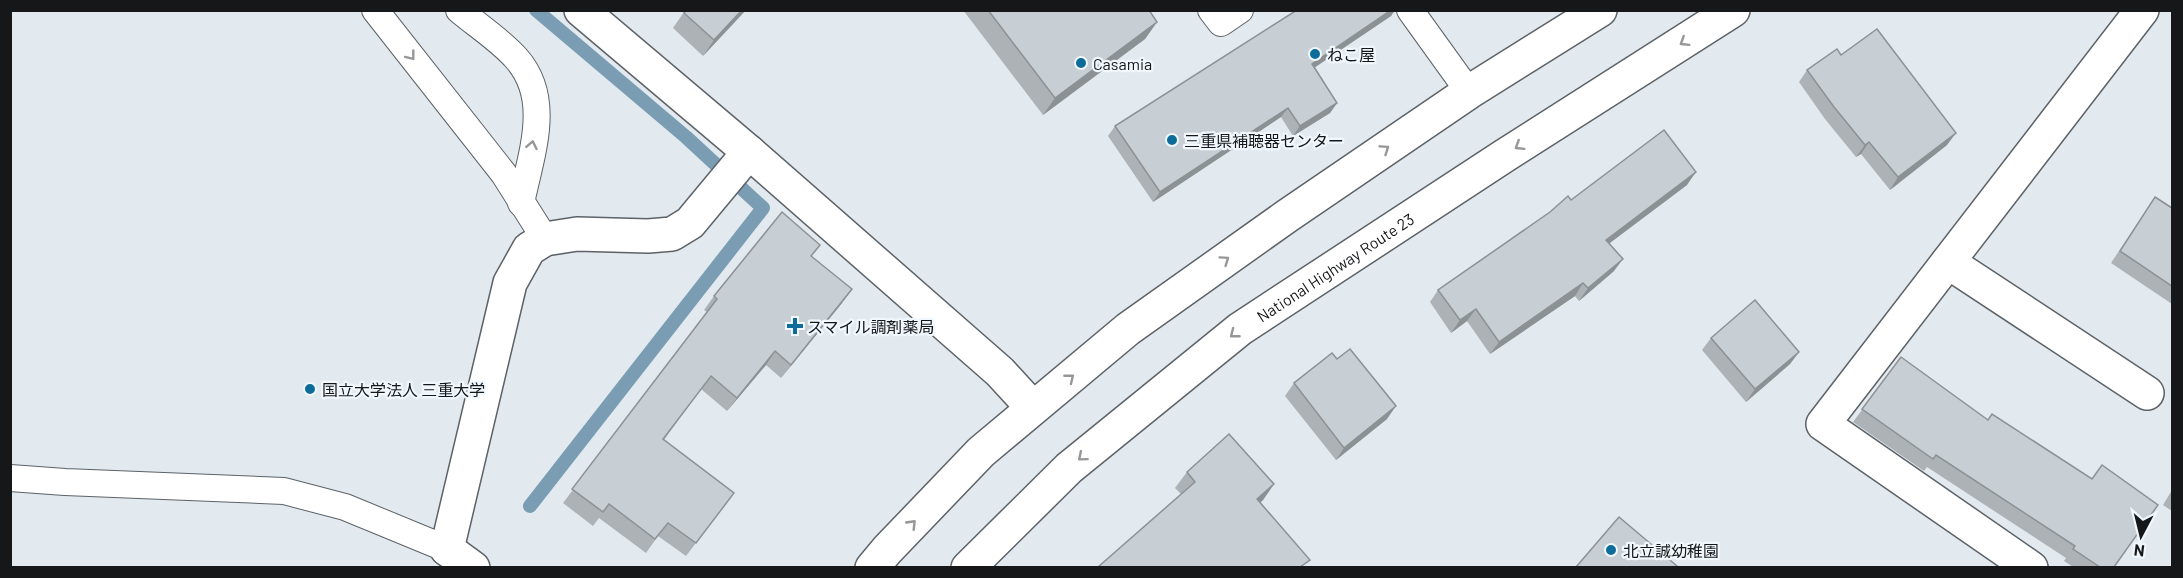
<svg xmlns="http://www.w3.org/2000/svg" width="2183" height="578" viewBox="0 0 2183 578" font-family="Barlow,'Noto Sans JP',sans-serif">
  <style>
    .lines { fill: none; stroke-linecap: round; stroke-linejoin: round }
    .stream { stroke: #7a9db4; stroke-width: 14 }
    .lane-casing { stroke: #5c6267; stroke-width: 28 }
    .street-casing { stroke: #5c6267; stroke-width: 36 }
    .secondary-casing { stroke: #5c6267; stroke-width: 36 }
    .highway-casing { stroke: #5c6267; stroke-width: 36 }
    .lane { stroke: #fff; stroke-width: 26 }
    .street { stroke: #fff; stroke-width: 33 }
    .secondary { stroke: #fff; stroke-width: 33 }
    .highway { stroke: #fff; stroke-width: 33 }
    .wall { fill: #acb2b6 }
    .shaded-wall { fill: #8c9194 }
    .building { fill: #c8cfd4; stroke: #8c9194; stroke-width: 1.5 }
    .oneway { stroke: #969798 }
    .poi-dot { fill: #0e6c9b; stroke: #f0f7fd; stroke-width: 2 }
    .labels { text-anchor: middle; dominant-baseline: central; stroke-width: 4.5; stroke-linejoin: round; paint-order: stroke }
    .poi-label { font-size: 16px; fill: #151719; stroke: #f0f7fd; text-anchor: start }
    .street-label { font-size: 16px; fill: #151719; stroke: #f0f7fd }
  </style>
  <rect width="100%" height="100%" fill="#e3eaef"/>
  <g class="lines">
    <path class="stream" d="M530 506 763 208 686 137 536 10"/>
    <defs>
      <g id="lane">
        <path d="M375 10 504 174 545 239"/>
        <path d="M459 10C478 26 500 40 516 58 553 99 531 154 521 203"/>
        <path d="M1211 10 1221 23 1240 10"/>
        <path d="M1410 10 1469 92"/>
        <path d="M10 478 65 482 284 491 345 507 447 549"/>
      </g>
      <g id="street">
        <path d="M581 10 749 152 1000 372 1033 408"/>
        <path d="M1948 262 2147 393"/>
        <path d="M447 549 510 283 529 249 545 239 577 234 648 236 672 234 690 223 749 152"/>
        <path d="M2031 568 1823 424 2142 10"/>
      </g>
      <path id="secondary" d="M447 549 473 568"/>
      <g id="highway">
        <path d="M872 568 887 550 981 452 1128 329 1287 216 1469 92 1600 10"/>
        <path id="s1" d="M968 568 1069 468 1240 329 1504 156 1733 10"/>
      </g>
    </defs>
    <use href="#lane" class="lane-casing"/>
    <use href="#street" class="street-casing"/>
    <use href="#secondary" class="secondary-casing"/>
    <use href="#highway" class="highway-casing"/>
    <use href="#lane" class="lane"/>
    <use href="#street" class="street"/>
    <use href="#secondary" class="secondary"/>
    <use href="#highway" class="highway"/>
  </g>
  <g class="wall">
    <path d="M683 10H746L703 56 673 28 684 12Z"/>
    <path d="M963 10H1149L1157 22 1145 39 1043 115Z"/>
    <path d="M1297 10H1395L1391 16 1315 67 1337 103 1330 113 1293 136 1281 117 1153 202 1108 136 1115 126Z"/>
    <path d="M1841 55 1947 145 1890 190 1861 154 1856 157 1825 119 1799 82 1807 70Z"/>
    <path d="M1687 185 1609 243 1614 271 1579 301 1575 296 1490 354 1467 321 1451 333 1430 302 1438 290 1571 200Z"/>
    <path d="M2172 208V304L2111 263 2147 209Z"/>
    <path d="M812 257 842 303 781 378 766 365 727 411 701 389 664 440 734 493 686 556 658 536 646 553 599 518 593 526 563 503 707 312 704 310 714 296Z"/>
    <path d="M1711 338 1799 352 1790 364 1746 402 1702 350Z"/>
    <path d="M1901 357 1987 420 2092 479 2114 567H2073L2064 561 2066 558 1927 467 1924 471 1853 422Z"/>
    <path d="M1294 383 1387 419 1336 460 1285 396Z"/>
    <path d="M1187 472 1274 484 1263 500 1260 503 1181 494 1175 488Z"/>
    <path d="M2172 490V511L2163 505Z"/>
  </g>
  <g class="shaded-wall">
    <path d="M742 10H746L703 56 714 40Z"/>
    <path d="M1391 10H1395L1391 16 1305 74 1312 64Z"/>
    <path d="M1157 22 1145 39 1043 115 1055 98Z"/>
    <path d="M1337 103 1330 113 1293 136 1300 126Z"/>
    <path d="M1288 108 1281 117 1153 202 1160 192Z"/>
    <path d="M1956 133 1947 145 1890 190 1898 177Z"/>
    <path d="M1869 142 1861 154 1856 157 1865 145Z"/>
    <path d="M1696 172 1687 185 1598 252 1606 240Z"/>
    <path d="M1623 259 1614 271 1579 301 1588 288Z"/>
    <path d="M1583 283 1575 296 1490 354 1499 342Z"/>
    <path d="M852 289 842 303 781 378 791 365Z"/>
    <path d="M1476 309 1467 321 1451 333 1460 320Z"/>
    <path d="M775 351 766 365 727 411 737 398Z"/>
    <path d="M1799 352 1790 364 1746 402 1755 389Z"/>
    <path d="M1396 406 1387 419 1336 460 1344 448Z"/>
    <path d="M1274 484 1263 500 1246 515 1257 499Z"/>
  </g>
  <g class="building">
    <path d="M686 10H742L714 40 684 13Z"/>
    <path d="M988 10H1149L1157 22 1055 98Z"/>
    <path d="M1297 10H1391L1312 64 1337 103 1300 126 1288 108 1160 192 1115 126Z"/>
    <path d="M1877 29 1956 133 1898 177 1869 142 1865 145 1834 107 1807 70 1837 49 1841 55Z"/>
    <path d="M1664 130 1696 172 1606 240 1623 259 1588 288 1583 283 1499 342 1476 309 1460 320 1438 290 1550 212 1568 196 1571 200Z"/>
    <path d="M2155 197 2172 208V286L2120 251Z"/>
    <path d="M782 212 820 245 811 256 852 289 791 365 775 351 737 398 711 376 663 439 734 493 696 543 668 523 655 539 609 504 603 512 572 489 717 299 714 296Z"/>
    <path d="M1755 300 1799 352 1755 389 1711 338Z"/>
    <path d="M1350 349 1396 406 1344 448 1294 383 1332 353 1337 359Z"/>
    <path d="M1901 357 1988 420 1992 414 2092 479 2102 465 2158 505 2114 567H2100L2073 549 2075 546 1936 455 1933 459 1862 409Z"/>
    <path d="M1229 434 1274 484 1257 499 1310 560 1300 567H1098L1195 482 1187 472Z"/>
    <path d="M1619 517 1677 566 1676 567H1576Z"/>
  </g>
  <defs><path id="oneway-chevron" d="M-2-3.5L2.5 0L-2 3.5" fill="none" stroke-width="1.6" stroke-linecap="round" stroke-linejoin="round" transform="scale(1.5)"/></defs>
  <g class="oneway">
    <use href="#oneway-chevron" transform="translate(1684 42) rotate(148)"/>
    <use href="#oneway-chevron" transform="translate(411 56) rotate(52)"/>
    <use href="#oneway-chevron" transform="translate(532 145) rotate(-79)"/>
    <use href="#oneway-chevron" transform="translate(1519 146) rotate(148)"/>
    <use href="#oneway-chevron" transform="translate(1385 149) rotate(-34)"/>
    <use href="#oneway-chevron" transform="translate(1225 260) rotate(-35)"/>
    <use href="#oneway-chevron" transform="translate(1234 334) rotate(142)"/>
    <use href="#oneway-chevron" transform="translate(1070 378) rotate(-39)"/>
    <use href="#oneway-chevron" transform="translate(1082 457) rotate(140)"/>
    <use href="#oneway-chevron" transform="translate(912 524) rotate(-46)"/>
  </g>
  <g class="poi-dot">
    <circle cx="1315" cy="54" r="6"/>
    <circle cx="1081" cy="63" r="6"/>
    <circle cx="1172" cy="140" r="6"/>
    <path d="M792 317h6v6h6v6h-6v6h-6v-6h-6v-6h6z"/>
    <circle cx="310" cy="389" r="6"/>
    <circle cx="1611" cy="550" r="6"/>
  </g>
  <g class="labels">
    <g class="poi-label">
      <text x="1327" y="54">ねこ屋</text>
      <text x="1093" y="63">Casamia</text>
      <text x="1184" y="140">三重県補聴器センター</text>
      <text x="807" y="326">スマイル調剤薬局</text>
      <text x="322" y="389">国立大学法人 三重大学</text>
      <text x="1623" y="550">北立誠幼稚園</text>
    </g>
    <g class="street-label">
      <text stroke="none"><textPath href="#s1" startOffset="476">National Highway Route 23</textPath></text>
    </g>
  </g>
  <rect width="2183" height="578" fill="none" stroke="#151719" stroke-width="24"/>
  <g transform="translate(2141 536) rotate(187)" stroke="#f0f7fd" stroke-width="4.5" paint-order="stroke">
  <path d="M0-4.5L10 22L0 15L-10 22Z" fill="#151719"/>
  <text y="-9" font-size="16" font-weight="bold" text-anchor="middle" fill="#151719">N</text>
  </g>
</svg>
